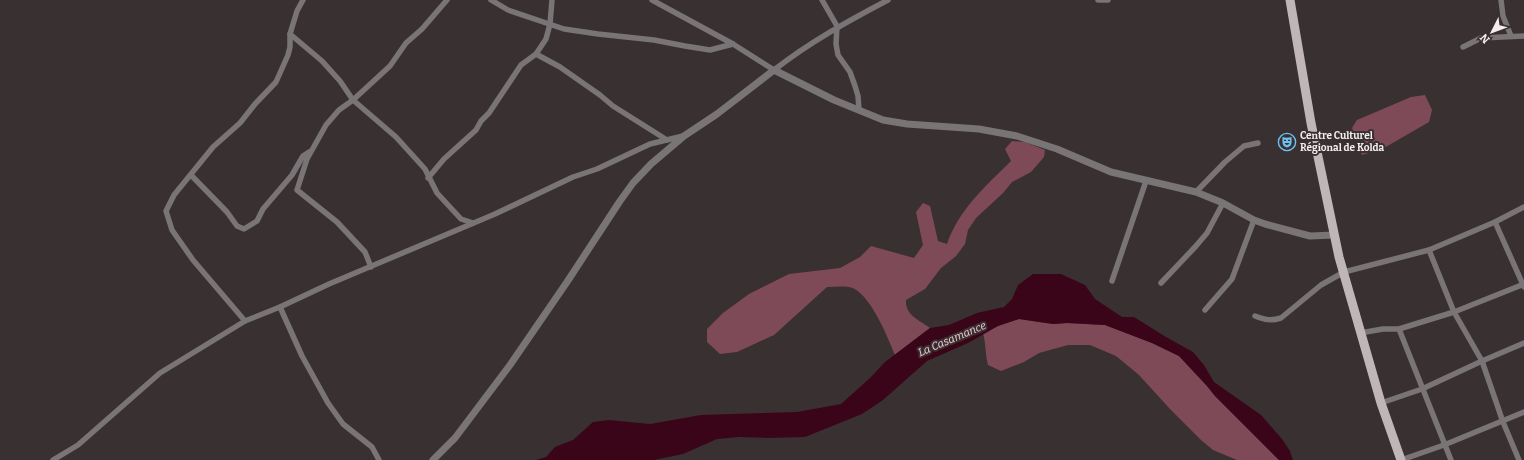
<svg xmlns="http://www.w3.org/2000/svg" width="1524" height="460" viewBox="0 0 1524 460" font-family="Bitter,serif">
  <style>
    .green { fill: #7f4a58 }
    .water { fill: #3b0519 }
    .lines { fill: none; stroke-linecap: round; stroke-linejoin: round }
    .minor { stroke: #797475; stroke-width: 5.5 }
    .tertiary { stroke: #797475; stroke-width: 7 }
    .primary { stroke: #c0b5b7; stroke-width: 9 }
    .labels { text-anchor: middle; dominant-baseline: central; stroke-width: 4; stroke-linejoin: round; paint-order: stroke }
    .poi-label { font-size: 10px; font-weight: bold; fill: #f4edef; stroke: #393032; text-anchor: start }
    .water-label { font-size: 11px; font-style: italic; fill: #f9cbd5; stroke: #393032 }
  </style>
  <rect width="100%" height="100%" fill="#393032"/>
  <g class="green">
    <path d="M1425 95 1432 110 1429 122 1384 148 1362 155 1352 128 1357 120 1411 97Z"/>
    <path d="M1012 141 1025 142 1045 150 1044 157 1031 172 1012 182 1003 193 976 218 968 230 965 244 956 256 941 268 925 289 906 300C905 315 919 320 930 328L895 355C888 338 869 290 849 287 842 286 834 287 827 287L774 335 737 352 720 354 707 342V329L723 313 749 294 789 274 840 268 860 257 871 246 914 258 923 245 916 212 923 203 930 206 938 241 947 244C959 209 986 186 1011 161L1005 149Z"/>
    <path d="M1019 319 1053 324 1067 323 1105 325 1152 343 1179 356 1207 386 1215 396 1279 460H1237L1213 450 1201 440 1170 409 1139 375 1116 356 1090 345H1068L1039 353 1024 362 1001 371 988 365C985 354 986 344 983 333L998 326Z"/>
  </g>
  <path class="water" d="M1033 274H1061L1085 285 1095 299 1122 317H1134L1166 337 1193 352 1204 365 1214 382 1261 415 1282 439 1290 451 1293 460H1279L1215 396 1207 386 1179 356 1152 343 1105 325 1067 323 1053 324 1019 319 998 326 968 343 927 361 883 400 862 414 805 437 769 438 739 437 717 439 683 454 654 460H536L546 457 555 447 573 440 593 422 609 420 650 424 701 415 797 412 841 404 870 378 885 362 930 328 949 325 977 313 1004 307 1012 299 1018 285Z"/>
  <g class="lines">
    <g class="minor">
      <path d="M303 0 297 11 290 34 322 61 340 81 353 100 396 137 425 169 437 193 461 219 473 223"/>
      <path d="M491 0 508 10 564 29 598 34 654 40 685 46 710 50 733 44"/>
      <path d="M652 0 733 44 774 70C810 42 848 21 888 0"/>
      <path d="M822 0 837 26 836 44 838 55 850 72 855 86 858 96 859 110"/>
      <path d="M1098 0H1108"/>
      <path d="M1501 0 1503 16 1511 36"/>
      <path d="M1463 47 1481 38 1524 36"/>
      <path d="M536 54 560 67 600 95 613 106 667 140"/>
      <path d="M191 175 227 212 237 226 244 229 257 221 263 209 292 175 303 156 309 152"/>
      <path d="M428 178 444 159 476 130 481 121 489 113 521 65 536 54 546 39 550 24 552 0"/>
      <path d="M1196 192 1225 162 1244 146 1258 143"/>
      <path d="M1495 222 1524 287"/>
      <path d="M1429 250 1454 312 1482 361 1503 422 1519 460"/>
      <path d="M371 267 365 252 337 222 297 190 307 159 326 125 339 110 353 100 390 66 406 43 422 29 447 0"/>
      <path d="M1112 281 1146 181"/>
      <path d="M1161 283 1196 246 1207 233 1223 203"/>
      <path d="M280 307 302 356 328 403 343 424 372 447 379 460"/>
      <path d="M1205 310 1232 279 1254 220"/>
      <path d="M1255 316C1265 320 1271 321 1281 318L1321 285 1344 272 1429 250 1495 222 1524 207"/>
      <path d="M245 321 193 260 172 230 166 211 174 195 213 147 240 123 255 104 276 82 288 55 290 47V34"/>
      <path d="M1399 329 1451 460"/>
      <path d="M1360 333 1383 329H1399L1454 312 1524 284"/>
      <path d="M1381 403 1422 389 1482 361 1524 343"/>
      <path d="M53 460 78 445 160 373 245 321 280 307 329 284 495 214 573 177 597 169 650 144 683 136"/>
      <path d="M1401 460 1444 445 1524 412"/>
    </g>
    <path class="tertiary" d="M433 460 455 438 510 365 567 282 620 201 633 183 651 164 684 136 717 114 774 70 834 100 883 120 907 124 979 129 1017 136 1057 149 1111 172 1196 192 1223 203 1254 220 1265 224 1310 236 1334 235"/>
    <path class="primary" d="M1290 0 1311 123 1339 257 1381 403 1401 460"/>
  </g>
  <defs>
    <symbol id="theatre-ring" viewBox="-11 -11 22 22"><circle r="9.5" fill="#393032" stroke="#6dc2f3" stroke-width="1.5"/><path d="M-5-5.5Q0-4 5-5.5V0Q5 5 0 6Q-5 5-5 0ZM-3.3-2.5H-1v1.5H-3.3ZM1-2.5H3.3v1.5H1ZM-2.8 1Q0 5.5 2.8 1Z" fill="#6dc2f3"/></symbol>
  </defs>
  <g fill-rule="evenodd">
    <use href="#theatre-ring" x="1277" y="132" width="20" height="20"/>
  </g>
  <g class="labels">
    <g class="poi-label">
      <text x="1300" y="136">Centre Culturel<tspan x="1300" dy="12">Régional de Kolda</tspan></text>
    </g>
    <g class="water-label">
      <text transform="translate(952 339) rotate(-23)">La Casamance</text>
    </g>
  </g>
  <g transform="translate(1492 32) rotate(228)" stroke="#393032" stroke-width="3" paint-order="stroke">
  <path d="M0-3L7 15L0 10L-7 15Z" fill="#f4edef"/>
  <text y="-6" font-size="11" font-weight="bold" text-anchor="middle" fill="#f4edef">N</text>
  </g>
</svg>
